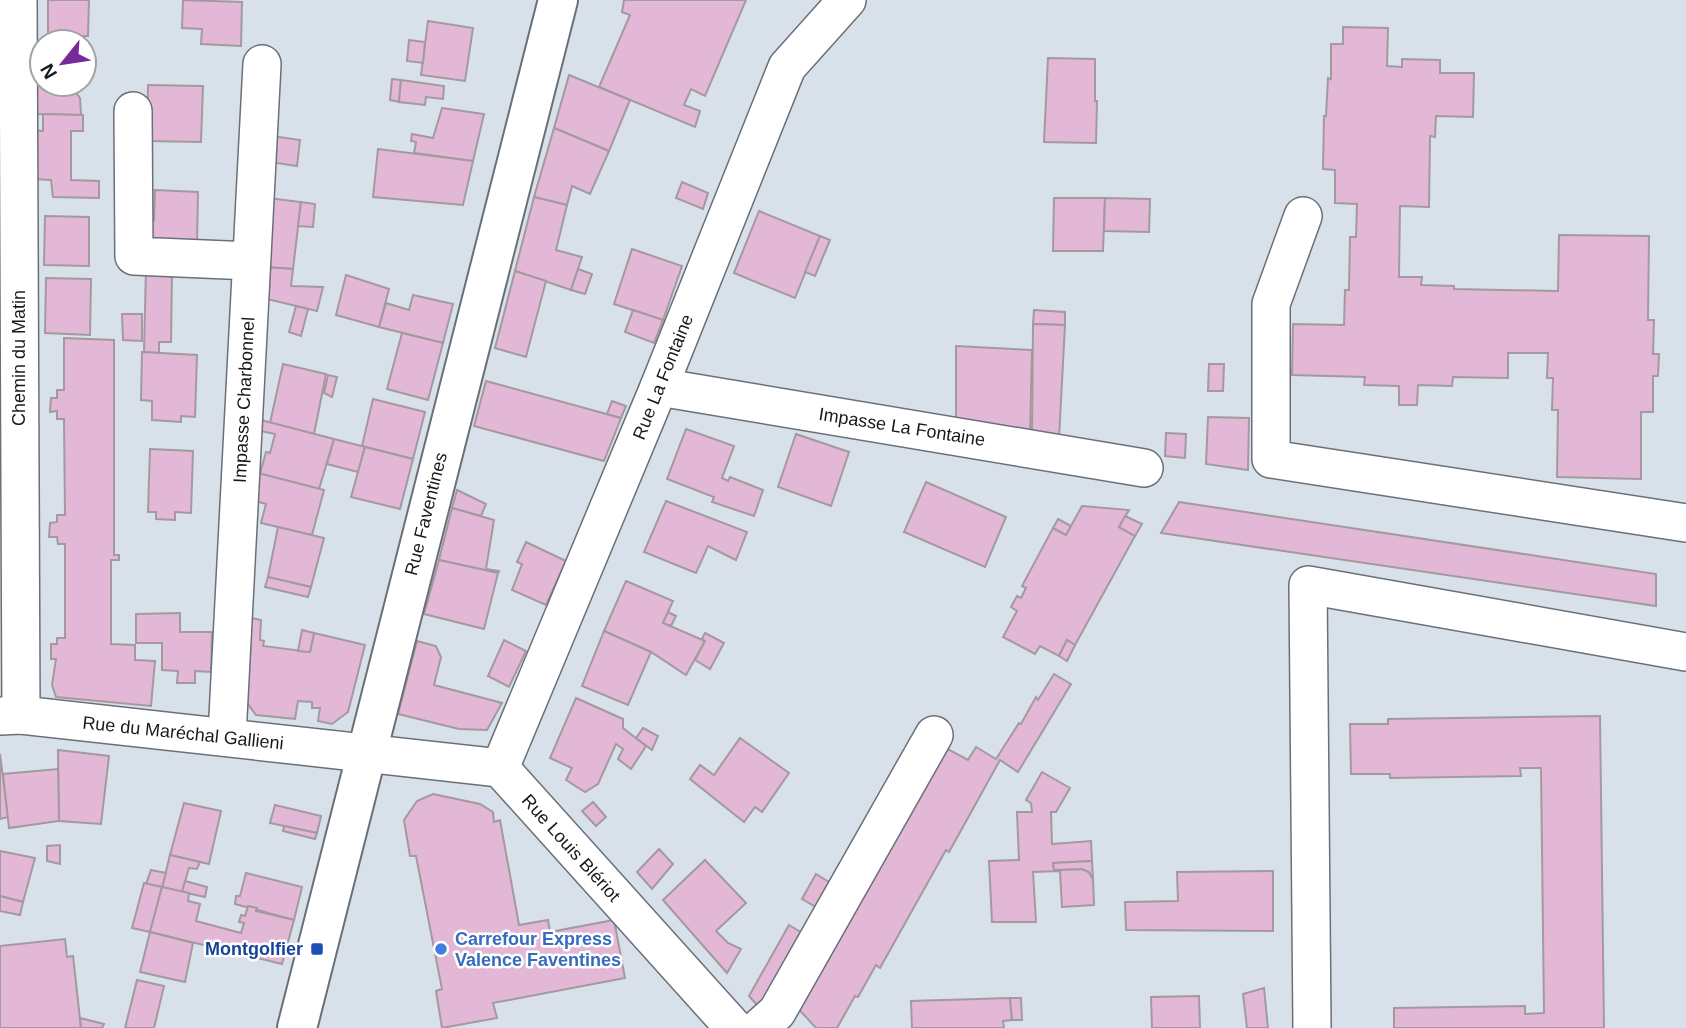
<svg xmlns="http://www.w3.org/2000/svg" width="1686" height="1028" viewBox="0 0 1686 1028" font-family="Arial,sans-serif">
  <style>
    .building { fill: #e3b8d6; stroke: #a3999f; stroke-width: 2 }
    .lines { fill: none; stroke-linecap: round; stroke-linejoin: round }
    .minor-casing { stroke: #697078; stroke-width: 40 }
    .major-casing { stroke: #697078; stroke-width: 42 }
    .minor { stroke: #fff; stroke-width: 37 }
    .major { stroke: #fff; stroke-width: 38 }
    .transit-dot { fill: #1a4fb4; stroke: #fff; stroke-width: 2.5 }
    .shop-dot { fill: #3f7fe0; stroke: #fff; stroke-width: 2.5 }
    .labels { text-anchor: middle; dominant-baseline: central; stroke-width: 5; stroke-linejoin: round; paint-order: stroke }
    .street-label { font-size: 18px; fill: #171a1d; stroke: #fff }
    .shop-label { font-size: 18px; font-weight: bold; fill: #366cbe; stroke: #fff; text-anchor: start }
    .transit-label { font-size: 18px; font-weight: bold; fill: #164399; stroke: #fff; text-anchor: end }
  </style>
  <rect width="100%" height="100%" fill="#d8e1e9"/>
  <g class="building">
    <path d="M48 0H89L88 36H48Z"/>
    <path d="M183 0 242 2 241 46 201 44 202 29 182 28Z"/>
    <path d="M624 0H746L705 96 691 89 684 105 700 111 695 127 599 87 630 15 622 12Z"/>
    <path d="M428 21 473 28 465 81 421 75Z"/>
    <path d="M1343 27 1388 28 1387 66 1402 67V59L1440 60V73H1474L1473 117 1436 116 1435 137 1430 136 1429 207 1400 206 1399 277H1422L1421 285 1454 286V289L1558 291 1559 235 1649 236 1648 320H1654L1653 354H1659L1658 376H1653V412H1641V479L1557 477 1558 410H1552L1553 378H1547L1548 353H1508V378L1453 377 1452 386 1418 385 1417 405H1399V386L1364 385 1365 377 1292 375 1293 324 1344 325 1345 290H1349L1350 237H1356L1357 204 1335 203V170L1323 169 1324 116H1326L1328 78 1331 79V44H1343Z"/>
    <path d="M409 40 425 42 423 63 407 61Z"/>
    <path d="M1048 58 1095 59V101H1097L1096 143 1044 142Z"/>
    <path d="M34 66H42V84H56L60 90H74L80 98 81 115 34 114Z"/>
    <path d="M569 75 630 100 609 151 554 128Z"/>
    <path d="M392 79 401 80 399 102 390 100Z"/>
    <path d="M401 80 444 86 443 99 426 97 425 105 399 102Z"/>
    <path d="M148 85 203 86 201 142 147 141Z"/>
    <path d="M442 108 484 114 473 161 414 153 416 142 411 141 412 134 433 138Z"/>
    <path d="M43 114 83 115V131H71V180L99 181V198L53 197 51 180 34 179V130L43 131Z"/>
    <path d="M554 128 609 151 590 194 572 186 567 205 534 197Z"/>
    <path d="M272 136 300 140 297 166 270 162Z"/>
    <path d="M378 149 473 161 463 205 373 197Z"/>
    <path d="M682 182 708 193 703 209 676 198Z"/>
    <path d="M155 190 198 192 197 243 150 241 144 220H154Z"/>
    <path d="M534 197 567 205 556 250 582 257 571 290 515 271Z"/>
    <path d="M268 198 301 202 293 269 265 267Z"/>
    <path d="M1054 198H1105L1103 251H1053Z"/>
    <path d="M1105 198 1150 199 1149 232 1104 231Z"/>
    <path d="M301 202 315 204 313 227 298 226Z"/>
    <path d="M759 211 820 236 795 298 734 273Z"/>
    <path d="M45 216 89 217V266L44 265Z"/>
    <path d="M820 236 830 240 815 276 805 272Z"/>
    <path d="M632 249 682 266 663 320 614 304Z"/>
    <path d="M265 267 293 269 291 286 323 287 317 311 263 298Z"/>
    <path d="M146 268 172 270 171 342H159V353L144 352Z"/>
    <path d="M578 269 592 274 585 294 571 290Z"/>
    <path d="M515 271 546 281 526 357 495 348Z"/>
    <path d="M346 275 389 289 379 327 336 315Z"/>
    <path d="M46 278 91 279 90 335 45 333Z"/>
    <path d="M413 295 453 304 443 343 379 327 386 303 409 310Z"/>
    <path d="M296 306 308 309 301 336 289 332Z"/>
    <path d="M633 310 663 320 654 343 625 332Z"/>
    <path d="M1034 310 1065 312V325L1033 324Z"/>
    <path d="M122 314H142V341L123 340Z"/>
    <path d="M1033 324 1065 325 1059 438 1032 436Z"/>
    <path d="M402 333 443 343 428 400 387 389Z"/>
    <path d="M64 338 114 340V555H119V560H111V644L135 645V660L155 661 151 706 56 697 52 685 56 659H51V644H57V638H65V544H58L57 537H49L50 523 57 522V515H65L64 419H57V411L50 412 51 398H57V390H64Z"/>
    <path d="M956 346 1032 350 1030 435 956 426Z"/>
    <path d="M142 352 197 355 195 417 181 416V422L152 420V401L141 400Z"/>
    <path d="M283 364 326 374 314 434 270 423Z"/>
    <path d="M1209 364H1224L1223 391H1208Z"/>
    <path d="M328 375 337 377 332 397 324 393Z"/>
    <path d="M486 381 621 418 604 461 474 426Z"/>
    <path d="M373 399 425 412 413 459 362 446Z"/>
    <path d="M612 401 626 406 621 418 607 414Z"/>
    <path d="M1208 417 1249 418 1248 470 1206 464Z"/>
    <path d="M257 419 334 439 319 489 260 474 266 452 270 453 275 434 256 430Z"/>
    <path d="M686 429 734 446 722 478 728 481 730 477 763 490 754 516 712 502 714 497 667 479Z"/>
    <path d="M1166 433 1186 434 1185 458 1165 456Z"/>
    <path d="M796 434 849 452 831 506 778 487Z"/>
    <path d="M334 439 365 447 358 472 327 464Z"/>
    <path d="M365 447 413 459 400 509 351 497Z"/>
    <path d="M150 449 193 451 191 513 175 512V520L156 519V512H148Z"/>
    <path d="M254 472 324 490 312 535 261 523 266 504 252 500Z"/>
    <path d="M926 482 1006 517 985 567 904 532Z"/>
    <path d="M457 490 486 504 481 516 452 508Z"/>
    <path d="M666 501 747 532 736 560 708 546 696 573 644 552Z"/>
    <path d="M1179 502 1656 574V606L1161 533Z"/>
    <path d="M1082 506 1129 510 1119 527 1135 536 1075 645 1067 640 1059 656 1040 646 1035 654 1003 637 1017 611 1011 607 1017 596 1021 598 1026 588 1022 586 1053 528 1066 535Z"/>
    <path d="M452 508 494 520 486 569 499 571 498 573 439 560Z"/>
    <path d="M1125 516 1142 524 1135 536 1119 527Z"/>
    <path d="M1058 519 1071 526 1066 535 1053 528Z"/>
    <path d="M278 527 324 538 311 587 268 577Z"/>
    <path d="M526 542 566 561 546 605 512 590 522 564 517 562Z"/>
    <path d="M439 560 498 573 484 629 424 614Z"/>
    <path d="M268 577 311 587 308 597 265 587Z"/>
    <path d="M626 581 673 601 663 623 705 641 686 675 651 652 604 631Z"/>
    <path d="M668 612 676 616 671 626 663 623Z"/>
    <path d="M180 613V632H212L211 672 195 671V683H177L178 671 162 670V643H136V614Z"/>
    <path d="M246 617 261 620 260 640 264 641 263 646 310 652 314 633 365 645 348 712 332 724 318 721 320 708H312V702L298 701 295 719 256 715 242 696Z"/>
    <path d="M302 630 314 633 310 652 298 651Z"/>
    <path d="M604 631 651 652 628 705 582 686Z"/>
    <path d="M705 633 724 643 710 669 695 660 705 641 702 639Z"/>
    <path d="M504 640 526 651 509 687 488 676Z"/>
    <path d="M1067 640 1075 645 1067 661 1059 656Z"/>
    <path d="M417 641 436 646 441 657 434 685 502 703 487 730 459 729 398 714Z"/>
    <path d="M1054 674 1071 684 1018 772 1000 760 949 852 946 850 880 968 876 965 858 997 855 996 837 1028H816L795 1005 946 748 968 760 976 747 996 759 1019 723 1021 724 1036 697 1038 700Z"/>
    <path d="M576 698 623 719V728L646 746 631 769 618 759 623 749 616 744 598 784 585 792 566 780 572 768 550 758Z"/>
    <path d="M1600 716 1604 1028H1394V1008L1525 1006V1014L1544 1013 1541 768H1520L1521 776 1390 778V774H1351L1350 724H1388V719Z"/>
    <path d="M643 728 658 736 652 750 636 738Z"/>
    <path d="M740 738 789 773 762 812 755 807 744 822 690 779 700 765 714 775Z"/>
    <path d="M58 750 109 756 101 824 59 821Z"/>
    <path d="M0 754 8 817 0 819Z"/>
    <path d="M58 769 59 821 9 828 3 774Z"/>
    <path d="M1042 772 1070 788 1056 812H1051L1052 844 1091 841 1092 861 1053 863 1054 870 1082 869 1089 872 1093 879 1094 905 1062 907 1060 871 1033 872 1036 922H992L989 861 1019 860 1017 812H1032L1031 803 1026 800Z"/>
    <path d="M433 794 480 804 493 812 494 822 500 820 519 925 548 920 550 932 614 920 625 978 493 1003 497 1018 442 1028 436 991 442 989 416 856H410L404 820 417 801Z"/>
    <path d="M593 802 606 817 596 826 582 811Z"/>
    <path d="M184 803 221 811 209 864 170 855Z"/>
    <path d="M275 805 321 816 317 833 270 823Z"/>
    <path d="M284 826 317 833 315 839 283 831Z"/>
    <path d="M60 845V864L47 861V846Z"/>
    <path d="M659 849 673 864 652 889 637 872Z"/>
    <path d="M0 851 35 858 23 902 0 896Z"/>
    <path d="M170 855 200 862 197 869 189 868 182 892 162 887Z"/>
    <path d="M705 860 746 903 716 931 728 943 741 949 727 973 663 900Z"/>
    <path d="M1092 861 1093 879 1089 872 1082 869 1054 870 1053 863Z"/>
    <path d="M151 870 166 873 162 887 146 884Z"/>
    <path d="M1273 871V931L1126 930 1125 902 1178 901 1177 872Z"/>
    <path d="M246 873 302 887 294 920 235 904 236 896H240Z"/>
    <path d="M816 874 834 885 821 910 802 899Z"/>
    <path d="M185 881 207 887 205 897 182 892Z"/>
    <path d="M144 883 162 887 150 932 132 928Z"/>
    <path d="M162 887 189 893 188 901 200 904 196 921 241 933 244 923 239 922 241 915 245 916 248 906 257 908 256 911 294 920 282 964 150 932Z"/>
    <path d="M0 896 23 902 20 915 0 911Z"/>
    <path d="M789 925 807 936 765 1014 749 996Z"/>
    <path d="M150 932 193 943 185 982 140 972Z"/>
    <path d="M65 939 67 957 73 956 81 1028H0V946Z"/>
    <path d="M137 980 164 986 154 1028H125Z"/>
    <path d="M1264 988 1268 1028H1247L1243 994Z"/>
    <path d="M1199 996 1200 1028H1152L1151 997Z"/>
    <path d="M1010 998 1012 1020 1003 1021 1004 1028H912L911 1001Z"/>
    <path d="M1010 998H1021L1022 1020H1012Z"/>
    <path d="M80 1018 104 1024 102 1028H81Z"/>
  </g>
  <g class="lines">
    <defs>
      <g id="minor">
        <path d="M18 0 21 715"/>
        <path d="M133 111 134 256 251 261"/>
        <path d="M1303 216 1271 304V459L1686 523"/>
        <path d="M659 387 1144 468"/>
        <path d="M0 716 21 715 500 768 734 1028"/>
        <path d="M227 736 262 64"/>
        <path d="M500 768 659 387 787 67 847 0"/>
        <path d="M759 1028 777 1012 934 735"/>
        <path d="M1312 1028 1308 585 1686 652"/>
      </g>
      <path id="major" d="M297 1028 558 0"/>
    </defs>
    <use href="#minor" class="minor-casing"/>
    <use href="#major" class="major-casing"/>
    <use href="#minor" class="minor"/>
    <use href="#major" class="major"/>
  </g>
  <rect class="transit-dot" x="310" y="942" width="14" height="14" rx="3.5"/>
  <circle class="shop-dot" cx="441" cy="949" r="7"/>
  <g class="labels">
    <g class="street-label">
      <text transform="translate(19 358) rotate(-90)">Chemin du Matin</text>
      <text transform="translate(663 377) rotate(-68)">Rue La Fontaine</text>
      <text transform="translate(244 400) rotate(-87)">Impasse Charbonnel</text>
      <text transform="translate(902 427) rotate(9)">Impasse La Fontaine</text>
      <text transform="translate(426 514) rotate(-76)">Rue Faventines</text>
      <text transform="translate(183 733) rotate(6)">Rue du Maréchal Gallieni</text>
      <text transform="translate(571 848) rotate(48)">Rue Louis Blériot</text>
    </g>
    <g class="shop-label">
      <text x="455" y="939">Carrefour Express<tspan x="455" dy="21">Valence Faventines</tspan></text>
    </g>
    <g class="transit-label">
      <text x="303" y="949">Montgolfier</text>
    </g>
  </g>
  <g transform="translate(63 63) rotate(240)"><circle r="33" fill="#ffffff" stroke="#a2a3a5" stroke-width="2"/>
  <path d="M0-5L12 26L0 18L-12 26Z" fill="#792a9a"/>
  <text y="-10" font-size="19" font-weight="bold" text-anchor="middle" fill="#171a1d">N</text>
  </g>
</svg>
